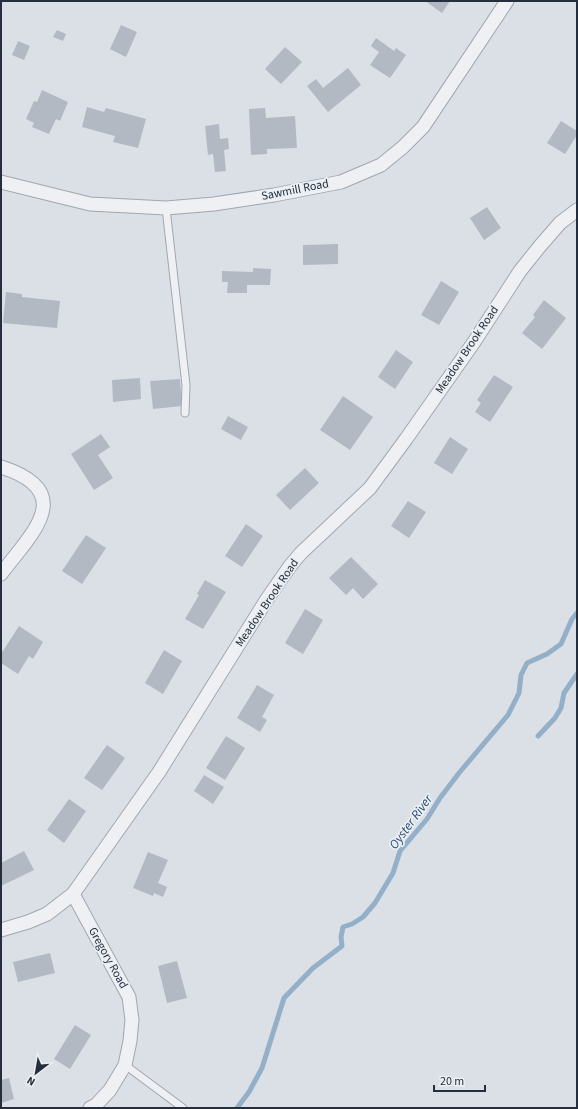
<svg xmlns="http://www.w3.org/2000/svg" width="578" height="1109" viewBox="0 0 578 1109" font-family="'Source Sans 3',sans-serif">
  <style>
    .lines { fill: none; stroke-linecap: round; stroke-linejoin: round }
    .stream { stroke: #94afc8; stroke-width: 5 }
    .building { fill: #b2b9c3 }
    .service-casing { stroke: #a1a7b0; stroke-width: 9 }
    .minor-casing { stroke: #a1a7b0; stroke-width: 15 }
    .service { stroke: #eef0f4; stroke-width: 7 }
    .minor { stroke: #eef0f4; stroke-width: 13 }
    .labels { text-anchor: middle; dominant-baseline: central; stroke-width: 3.5; stroke-linejoin: round; paint-order: stroke }
    .street-label { font-size: 12px; fill: #252e3c; stroke: #eaeff4 }
    .water-label { font-size: 13px; font-style: italic; fill: #2e4e71; stroke: #eaeff4 }
  </style>
  <rect width="100%" height="100%" fill="#dbe0e6"/>
  <g class="lines">
    <g class="stream">
      <path d="M538 736 555 718 561 708 564 693 577 674"/>
      <path d="M237 1108 249 1092 262 1068 284 998 313 968 342 946 341 937 343 927 352 924 363 917 375 903 393 873 400 851 427 819 440 798 459 773 508 715 519 693 521 675 527 663 547 654 561 644 572 619 577 613"/>
    </g>
  </g>
  <g class="building">
    <path d="M425 1H450L442 13Z"/>
    <path d="M121 25 137 32 126 57 110 49Z"/>
    <path d="M57 30 66 34 63 41 53 37Z"/>
    <path d="M376 38 394 51 396 48 406 55 390 78 370 65 379 52 371 46Z"/>
    <path d="M18 41 30 46 24 60 12 55Z"/>
    <path d="M285 47 302 62 281 84 265 69Z"/>
    <path d="M348 68 361 85 328 112 307 86 316 79 323 88Z"/>
    <path d="M42 90 68 102 60 121 56 119 49 134 32 127 34 123 26 119 34 101 37 102Z"/>
    <path d="M87 107 104 112 106 108 146 119 138 148 113 142 115 136 82 127Z"/>
    <path d="M265 108 266 118 295 116 297 148 267 149V154L251 155 249 109Z"/>
    <path d="M561 121 577 131V135L565 154 547 143Z"/>
    <path d="M219 124 220 139 228 138 229 149 224 150 226 171 215 172 213 154 208 155 205 126Z"/>
    <path d="M487 207 501 228 484 240 470 218Z"/>
    <path d="M338 244V264L303 265V245Z"/>
    <path d="M253 268 271 269 270 285H247V293H227L228 282H222V271L253 272Z"/>
    <path d="M441 281 459 292 439 325 421 315Z"/>
    <path d="M6 292 22 294V297L60 301 57 328 3 323Z"/>
    <path d="M544 300 566 318 542 349 522 333 535 317 533 315Z"/>
    <path d="M396 350 413 362 395 389 378 377Z"/>
    <path d="M494 375 513 387 490 422 475 412 481 403 477 400Z"/>
    <path d="M140 378 141 399 113 402 112 380Z"/>
    <path d="M180 379 182 406 153 409 150 381Z"/>
    <path d="M343 396 373 417 350 450 320 430Z"/>
    <path d="M228 416 248 427 241 440 221 429Z"/>
    <path d="M101 434 110 447 98 455 113 478 94 490 71 454Z"/>
    <path d="M450 437 468 449 452 474 434 463Z"/>
    <path d="M305 468 319 483 290 510 276 495Z"/>
    <path d="M408 501 426 512 409 538 391 526Z"/>
    <path d="M246 524 263 536 242 567 225 556Z"/>
    <path d="M86 535 106 548 82 584 62 571Z"/>
    <path d="M351 557 378 584 363 599 353 588 346 595 329 578Z"/>
    <path d="M205 580 226 592 203 629 185 619 199 595 197 594Z"/>
    <path d="M305 609 323 620 303 654 285 643Z"/>
    <path d="M19 626 43 642 33 659 29 656 18 674 1 663V654Z"/>
    <path d="M164 650 182 661 163 694 145 683Z"/>
    <path d="M257 685 274 695 262 717 267 720 260 732 237 718Z"/>
    <path d="M226 736 245 748 225 780 206 768Z"/>
    <path d="M107 745 125 758 102 790 84 778Z"/>
    <path d="M204 775 224 787 213 804 194 791Z"/>
    <path d="M69 799 86 811 64 843 47 830Z"/>
    <path d="M24 851 34 870 1 886V863Z"/>
    <path d="M148 852 168 860 158 883 167 887 163 897 154 893 153 896 133 888Z"/>
    <path d="M50 953 55 973 18 982 13 962Z"/>
    <path d="M177 961 187 998 167 1003 158 966Z"/>
    <path d="M75 1025 91 1035 70 1069 54 1059Z"/>
    <path d="M9 1078 14 1099 1 1103V1080Z"/>
  </g>
  <g class="lines">
    <defs>
      <g id="service">
        <path d="M166 208 186 385 185 413"/>
        <path d="M125 1065 183 1108"/>
      </g>
      <g id="minor">
        <path d="M1 182 90 204 166 208 214 204 274 195 341 182 381 165 403 147 423 127 507 1"/>
        <path d="M1 467C79 492 31 534 1 574"/>
        <path d="M73 894 129 997 132 1020 130 1041 125 1065 110 1090 96 1105 90 1108"/>
        <path d="M1 930 28 922 47 914 73 894 159 772 267 599 290 566 301 553 370 488 406 439 474 342 520 271 540 246 560 223 577 210"/>
      </g>
    </defs>
    <use href="#service" class="service-casing"/>
    <use href="#minor" class="minor-casing"/>
    <use href="#service" class="service"/>
    <use href="#minor" class="minor"/>
  </g>
  <g class="labels">
    <g class="street-label">
      <text transform="translate(295 190) rotate(-11)">Sawmill Road</text>
      <text transform="translate(467 350) rotate(-56)">Meadow Brook Road</text>
      <text transform="translate(267 603) rotate(-56)">Meadow Brook Road</text>
      <text transform="translate(108 958) rotate(61)">Gregory Road</text>
    </g>
    <g class="water-label">
      <text transform="translate(411 822) rotate(-54)">Oyster River</text>
    </g>
  </g>
  <rect width="578" height="1109" fill="none" stroke="#252e3c" stroke-width="4"/>
  <g transform="translate(36 1073) rotate(211)" stroke="#eaeff4" stroke-width="3" paint-order="stroke">
  <path d="M0-3L7 15L0 10L-7 15Z" fill="#252e3c"/>
  <text y="-6" font-size="11" font-weight="bold" text-anchor="middle" fill="#252e3c">N</text>
  </g>
  <path d="M434 1085v6h51v-6" fill="none" stroke="#252e3c" stroke-width="2"/>
  <text x="440" y="1085" font-size="12" fill="#252e3c" stroke="#eaeff4" stroke-width="3" paint-order="stroke">20 m</text>
</svg>
